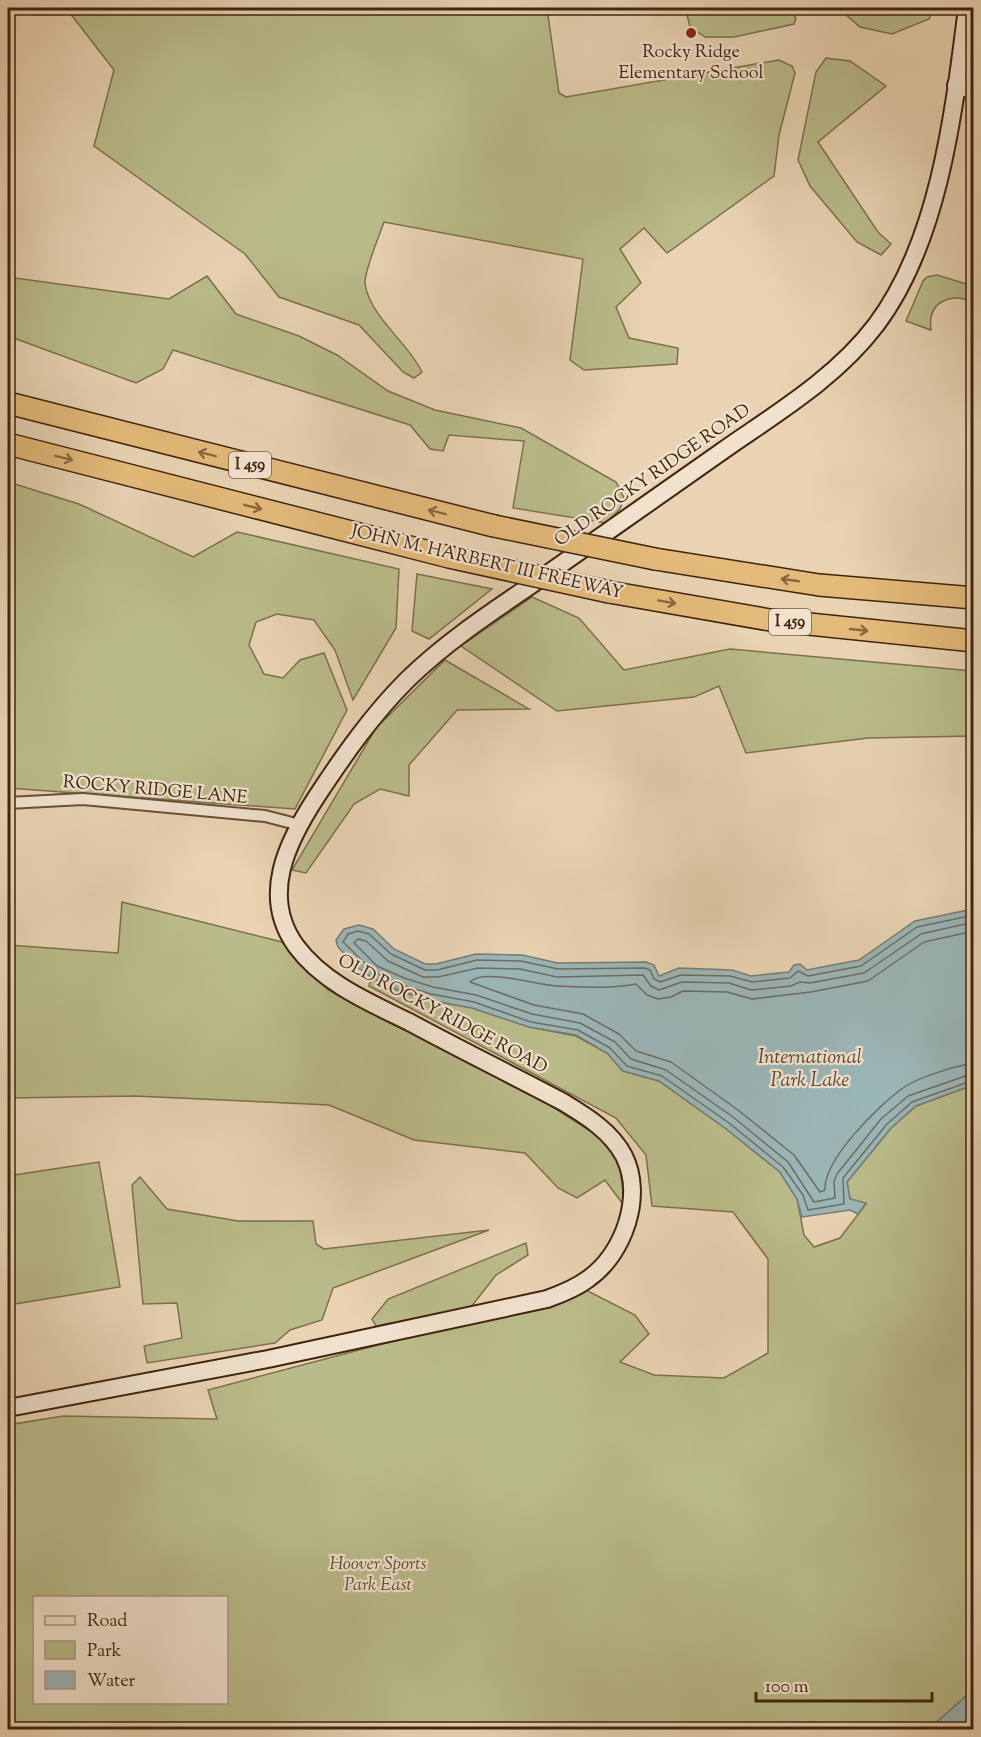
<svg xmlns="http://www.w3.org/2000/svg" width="981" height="1737" viewBox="0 0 981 1737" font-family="'Sorts Mill Goudy',serif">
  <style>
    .green { fill: #babb8a; stroke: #7d704c; stroke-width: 1.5; fill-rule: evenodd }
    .water { fill: #9bb6b7; stroke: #777c74; stroke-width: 1.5 }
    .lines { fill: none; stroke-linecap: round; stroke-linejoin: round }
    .shore { stroke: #6e6d63; stroke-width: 1.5 }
    .street-casing { stroke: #6a5038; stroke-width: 14 }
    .secondary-casing { stroke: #40240f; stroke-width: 20 }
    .highway-casing { stroke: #40240f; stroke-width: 24 }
    .street { stroke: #f1e2ce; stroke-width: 10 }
    .secondary { stroke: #f1e2ce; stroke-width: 16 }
    .highway { stroke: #e4ba7a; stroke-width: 21 }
    .highway-bridge-casing { stroke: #40240f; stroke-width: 24; stroke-linecap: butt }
    .highway-bridge { stroke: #e4ba7a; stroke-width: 21 }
    .oneway { stroke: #8a683f }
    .poi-dot { fill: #8f2418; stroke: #f1e2ce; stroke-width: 2 }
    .labels { text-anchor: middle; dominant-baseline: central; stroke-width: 4.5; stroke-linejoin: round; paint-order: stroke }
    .shield { fill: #f1e2ce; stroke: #755d48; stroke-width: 1.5 }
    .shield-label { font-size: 16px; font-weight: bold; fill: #40240f }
    .poi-label { font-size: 18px; fill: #40240f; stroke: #f1e2ce }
    .street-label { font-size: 18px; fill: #40240f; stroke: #f1e2ce }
    .park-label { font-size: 18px; font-style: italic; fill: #5e4a2e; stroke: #f1e2ce }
    .water-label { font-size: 20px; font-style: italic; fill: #574839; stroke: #f1e2ce }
  </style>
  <rect width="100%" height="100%" fill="#e9d3b3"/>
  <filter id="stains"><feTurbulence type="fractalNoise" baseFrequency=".00333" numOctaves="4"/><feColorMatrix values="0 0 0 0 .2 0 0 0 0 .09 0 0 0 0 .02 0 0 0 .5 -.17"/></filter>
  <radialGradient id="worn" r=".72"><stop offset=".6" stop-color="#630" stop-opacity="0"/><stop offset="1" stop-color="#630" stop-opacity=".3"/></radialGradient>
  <g class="green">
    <path d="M66 8H547L559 93 566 97 779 60 792 66 795 73 779 135 774 176 667 253 644 228 620 249 641 283 616 307 629 338 678 348 677 364 584 370 570 360 583 259 384 222C380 234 364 272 365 283 369 316 407 341 422 372L414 378 403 372 359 325 279 297 245 254 94 146 114 70Z"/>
    <path d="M692 8H789L796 18 794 24 734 37H705L690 27 687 15Z"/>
    <path d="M838 8H879L883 10 933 11 929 19 892 34 860 27Z"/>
    <path d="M826 58 850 61 886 86 818 142 878 232 891 244 881 255 857 242 810 186 798 160 816 72Z"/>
    <path d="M937 275 973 286V302C950 292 927 302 931 330L906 321 923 281 927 277Z"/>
    <path d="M207 276 236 314 299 336 337 355 388 391 435 410 521 428 616 482 624 498 620 509 606 523 513 508 524 441 449 435 443 451 430 449 410 425 173 350 163 369 136 383 8 336V277L169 299Z"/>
    <path d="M8 482 79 504 193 557 237 532 399 569 396 628 353 700 335 650 314 620 277 614 256 622 249 645 264 674 283 678 300 660 324 653 347 710 295 809 8 788Z"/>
    <path d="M417 574 492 589 429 639 412 631Z"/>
    <path d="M532 597 579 618 624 670 730 649 973 671V736L868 738 746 753 719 686 694 697 557 711 461 646Z"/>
    <path d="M445 660 529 709 457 710 409 765V796L380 789 354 804 306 873 292 870 376 728Z"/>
    <path d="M122 902 282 942 328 990 548 1104 603 1139 619 1160 625 1207 605 1180 577 1198 558 1188 525 1153 414 1140 329 1105 135 1096 8 1098V945L118 953Z"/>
    <path d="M371 977 400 991 429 1000 472 1008 529 1027 576 1036 607 1053 623 1071 659 1081 725 1128 780 1172 797 1199 804 1235 814 1247 840 1238 866 1204 850 1199 847 1182 891 1128 916 1106 973 1085V1690L929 1729H8V1425L63 1416 217 1419 208 1390 586 1290 635 1315 649 1334 620 1362 654 1375 724 1378 768 1353V1259L733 1212 652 1206 646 1155 616 1118 369 986ZM34 1598H226V1702H34Z"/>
    <path d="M99 1162 120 1287 8 1305V1176Z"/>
    <path d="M140 1177 167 1209 238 1221H313L316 1244 324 1249 489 1230 333 1288 322 1320 290 1330 275 1343 147 1363 144 1346 182 1338 177 1303 143 1304 132 1185Z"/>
    <path d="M526 1243 528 1255 496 1275 471 1307 376 1326 372 1319 388 1299Z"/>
  </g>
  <g class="water">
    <path d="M973 909V1085L916 1106 891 1128 847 1182 850 1199 866 1203 858 1214 850 1210 802 1217 797 1199 780 1172 725 1128 659 1081 623 1071 607 1053 576 1035 529 1027 472 1008 429 1000 400 991 371 977 357 967 338 947 336 940 344 929 359 925 373 929 394 949 425 964H436L476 954 522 955 558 963 646 962 654 965 659 976 679 968 732 970 751 976 789 972 794 965 800 964 807 970 859 960 915 921Z"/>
    <path d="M973 1690V1729H929Z"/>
  </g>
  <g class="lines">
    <g class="shore">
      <path d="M974 915 917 927 861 966 808 976 798 971 790 978 752 982 730 976 681 975 660 982 654 979 650 970 645 968 558 969 521 961 477 960 437 970H425L391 954 369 934 358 931 348 934 343 942 374 972 402 985 431 994 474 1002 531 1022 578 1030 610 1048 627 1066 662 1076 729 1123 783 1167 803 1195 808 1210 844 1204 843 1178 887 1124 912 1102 974 1080"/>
      <path d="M974 922 921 934 864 973 810 983 800 982 791 986 751 990 729 983 682 982 659 990 651 986 643 975 557 977 520 969 478 968 438 977H423L388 961 366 941 358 939 354 943 377 966 404 978 433 987 476 995 532 1014 580 1023 615 1042 631 1059 666 1070 733 1117 788 1162 814 1202 835 1198 834 1181 837 1174 881 1119 908 1096 974 1073"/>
      <path d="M974 931 924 942 868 981 811 992 752 999 727 992 683 991 671 997 658 999 647 995 636 984C612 989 581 987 556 986 537 985 483 968 470 982L534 1005 583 1014 619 1034 636 1051 671 1062 738 1110 794 1155 820 1192 825 1190C823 1160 879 1105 903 1088 915 1079 958 1064 974 1064"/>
    </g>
    <defs>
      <path id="street" d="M8 803 83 799 265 816 300 825"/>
      <g id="secondary">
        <path d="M956 85 974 91"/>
        <path d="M8 1408 268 1359 547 1299C561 1294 576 1288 588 1279 624 1254 644 1196 624 1156 611 1131 586 1116 563 1102 512 1075 461 1050 411 1023 371 1003 324 984 296 946 260 896 287 842 317 796 344 755 372 715 407 680 448 640 496 609 543 577 602 535 662 494 721 452 775 414 835 379 876 325 940 240 954 110 967 8"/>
      </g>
      <g id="highway">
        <path d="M8 403 494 526"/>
        <path d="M8 444 449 557"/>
        <path d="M655 559 819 585 974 598"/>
        <path d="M609 592 770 620 974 641"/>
      </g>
    </defs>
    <use href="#street" class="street-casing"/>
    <use href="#secondary" class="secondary-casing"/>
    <use href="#highway" class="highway-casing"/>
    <use href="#street" class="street"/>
    <use href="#secondary" class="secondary"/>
    <use href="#highway" class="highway"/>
    <defs>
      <g id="highway-bridge">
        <path d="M494 526 655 559"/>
        <path d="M449 557 609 592"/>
      </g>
    </defs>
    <use href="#highway-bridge" class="highway-bridge-casing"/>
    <use href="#highway-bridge" class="highway-bridge"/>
  </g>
  <defs><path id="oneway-shaft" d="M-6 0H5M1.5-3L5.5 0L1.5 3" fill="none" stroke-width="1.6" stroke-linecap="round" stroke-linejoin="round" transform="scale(1.5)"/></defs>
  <g class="oneway">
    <use href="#oneway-shaft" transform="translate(207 454) rotate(-166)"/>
    <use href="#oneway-shaft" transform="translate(64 458) rotate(14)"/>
    <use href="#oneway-shaft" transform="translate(253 507) rotate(14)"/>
    <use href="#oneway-shaft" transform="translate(437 512) rotate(-166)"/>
    <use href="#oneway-shaft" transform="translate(790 580) rotate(-172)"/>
    <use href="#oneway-shaft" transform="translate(667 602) rotate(10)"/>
    <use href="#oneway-shaft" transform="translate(859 630) rotate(6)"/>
  </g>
  <circle class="poi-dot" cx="691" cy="33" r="6"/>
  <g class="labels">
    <g class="shield">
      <rect x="229" y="452" width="42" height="26" rx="4.5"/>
      <rect x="769" y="609" width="42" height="26" rx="4.5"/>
    </g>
    <g class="shield-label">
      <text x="250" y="465">I 459</text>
      <text x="790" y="622">I 459</text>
    </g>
    <g class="poi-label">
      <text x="691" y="53">Rocky Ridge<tspan x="691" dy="21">Elementary School</tspan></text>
    </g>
    <g class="street-label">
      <text transform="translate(653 476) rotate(-35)">OLD ROCKY RIDGE ROAD</text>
      <text transform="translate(487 563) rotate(13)">JOHN M. HARBERT III FREEWAY</text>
      <text transform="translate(155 791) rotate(5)">ROCKY RIDGE LANE</text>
      <text transform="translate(442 1015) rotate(28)">OLD ROCKY RIDGE ROAD</text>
    </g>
    <g class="park-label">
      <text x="378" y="1565">Hoover Sports<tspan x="378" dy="21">Park East</tspan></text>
    </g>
    <g class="water-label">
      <text x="810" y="1058">International<tspan x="810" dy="23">Park Lake</tspan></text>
    </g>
  </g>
  <rect width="981" height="1737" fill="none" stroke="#e9d3b3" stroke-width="30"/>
  <rect x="9" y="9" width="963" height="1719" fill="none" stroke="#40240f" stroke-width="3"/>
  <rect x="15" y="15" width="951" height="1707" fill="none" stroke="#40240f" stroke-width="1.5"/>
  <rect x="33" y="1596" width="195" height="108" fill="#f1e2ce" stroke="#aa9682" stroke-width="1.5"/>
  <rect x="45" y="1616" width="30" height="9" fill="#f1e2ce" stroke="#aa9682" stroke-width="1.5"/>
  <text x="87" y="1626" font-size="18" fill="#40240f">Road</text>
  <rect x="45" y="1641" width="30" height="18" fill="#babb8a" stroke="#aa9682" stroke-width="1.5"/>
  <text x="87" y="1656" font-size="18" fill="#40240f">Park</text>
  <rect x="45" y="1671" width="30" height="18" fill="#9bb6b7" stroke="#aa9682" stroke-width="1.5"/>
  <text x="87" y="1686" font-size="18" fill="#40240f">Water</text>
  <path d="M756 1692v9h176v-9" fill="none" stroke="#40240f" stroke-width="3"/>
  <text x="765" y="1692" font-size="18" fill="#40240f" stroke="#f1e2ce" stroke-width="4.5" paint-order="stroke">100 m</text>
  <rect width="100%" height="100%" filter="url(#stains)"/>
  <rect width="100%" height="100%" fill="url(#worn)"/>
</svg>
